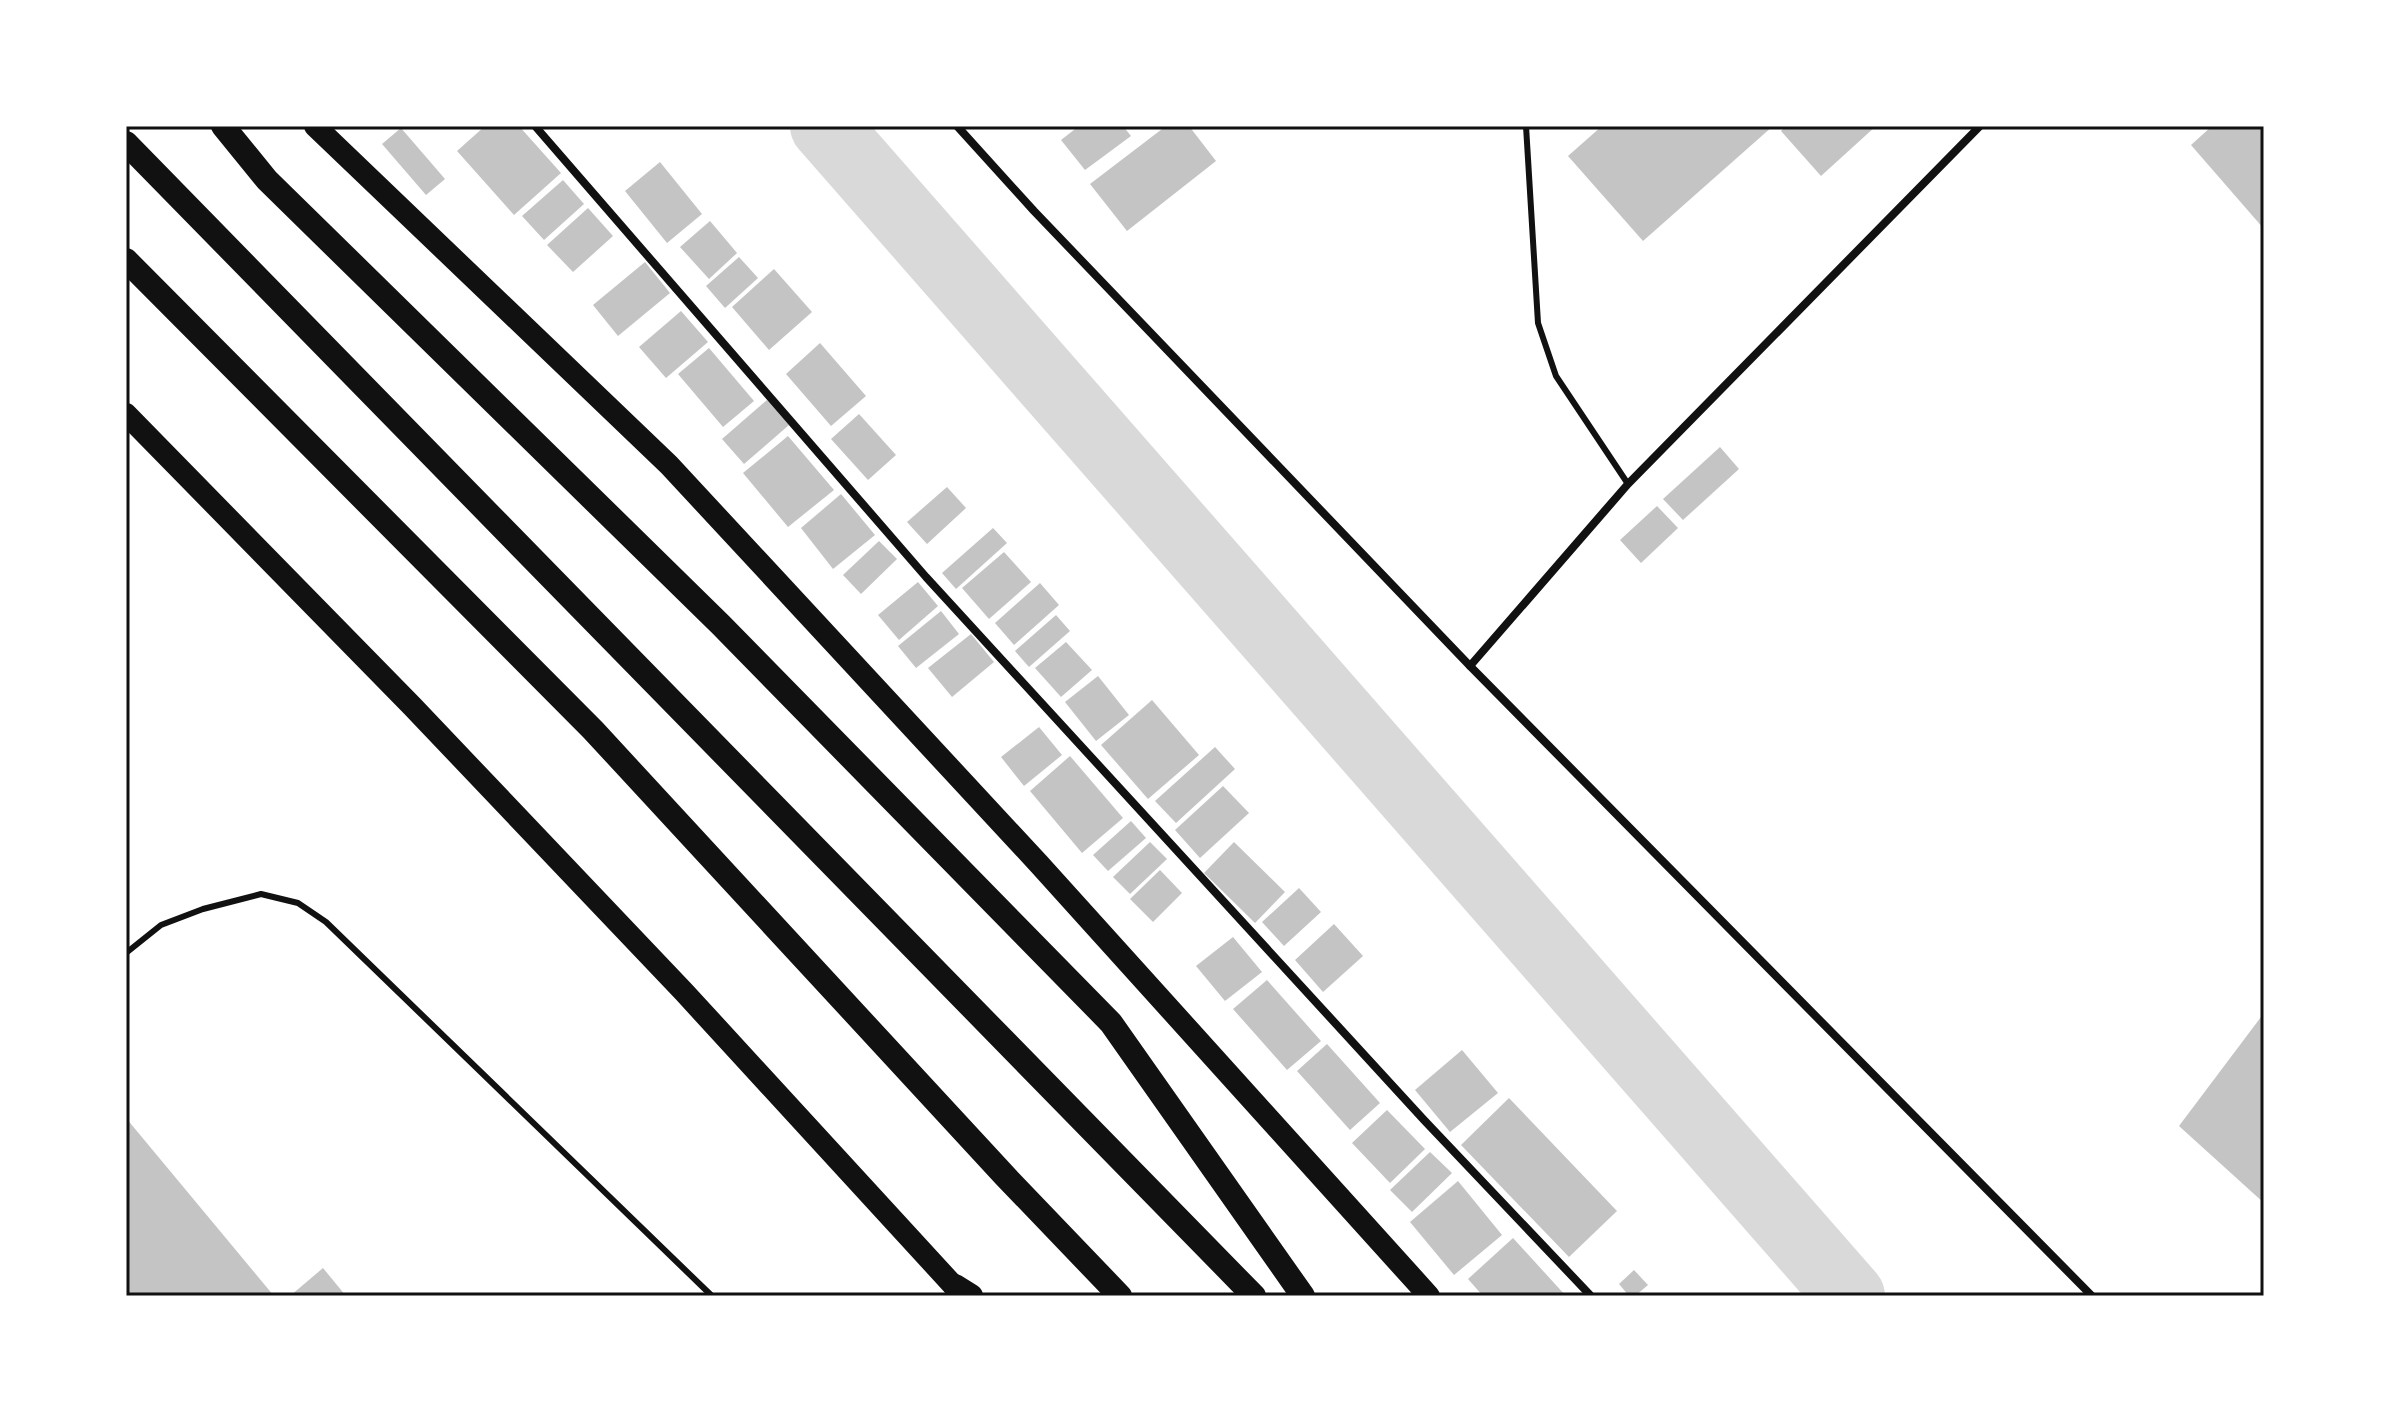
<svg xmlns="http://www.w3.org/2000/svg" width="2390" height="1422" viewBox="0 0 2390 1422" font-family="'Nunito Sans',sans-serif">
  <style>
    .lines { fill: none; stroke-linecap: round; stroke-linejoin: round }
    .river { stroke: #d9d9d9; stroke-width: 70 }
    .building { fill: #c4c4c4 }
    .service { stroke: #111; stroke-width: 6 }
    .minor { stroke: #111; stroke-width: 8 }
    .trunk { stroke: #111; stroke-width: 22 }
    .motorway { stroke: #111; stroke-width: 24 }
    .neatline { fill: none; stroke: #111; stroke-width: 3 }
  </style>
  <rect width="100%" height="100%" fill="#fff"/>
  <g class="lines">
    <path class="river" d="M825 126 1850 1296"/>
  </g>
  <g class="building">
    <path d="M485 126H519L561 173 514 215 457 151Z"/>
    <path d="M1079 126H1123L1131 136 1085 170 1061 140Z"/>
    <path d="M1166 126H1189L1216 161 1127 231 1090 184Z"/>
    <path d="M1602 126H1773L1643 241 1568 156Z"/>
    <path d="M1786 126H1876L1821 176 1781 131Z"/>
    <path d="M2212 126H2264V229L2191 145Z"/>
    <path d="M401 128 445 179 426 195 382 144Z"/>
    <path d="M660 162 702 214 667 243 625 191Z"/>
    <path d="M563 180 584 204 544 240 522 216Z"/>
    <path d="M588 208 613 236 573 272 547 245Z"/>
    <path d="M710 221 737 253 709 279 680 247Z"/>
    <path d="M739 257 758 278 725 308 706 286Z"/>
    <path d="M645 262 670 293 618 336 593 305Z"/>
    <path d="M774 269 812 312 769 350 732 307Z"/>
    <path d="M681 311 708 342 666 378 639 347Z"/>
    <path d="M820 343 866 396 831 426 786 374Z"/>
    <path d="M709 348 754 401 723 427 678 374Z"/>
    <path d="M767 400 789 425 744 464 722 439Z"/>
    <path d="M859 414 896 455 868 480 831 439Z"/>
    <path d="M788 436 834 490 788 527 743 473Z"/>
    <path d="M1720 447 1739 469 1683 520 1663 499Z"/>
    <path d="M947 487 966 508 927 544 907 522Z"/>
    <path d="M841 494 875 535 833 569 801 528Z"/>
    <path d="M1657 506 1678 528 1641 563 1620 540Z"/>
    <path d="M993 528 1007 543 956 589 942 573Z"/>
    <path d="M879 541 897 559 861 594 843 575Z"/>
    <path d="M1004 552 1031 582 989 619 962 588Z"/>
    <path d="M918 582 938 606 899 640 878 615Z"/>
    <path d="M1040 583 1059 605 1014 645 995 623Z"/>
    <path d="M941 611 959 634 916 668 898 646Z"/>
    <path d="M1056 615 1070 631 1029 667 1015 651Z"/>
    <path d="M971 634 994 662 952 697 928 668Z"/>
    <path d="M1066 642 1092 670 1061 697 1035 668Z"/>
    <path d="M1098 676 1129 715 1096 741 1065 702Z"/>
    <path d="M1152 700 1199 755 1148 799 1101 745Z"/>
    <path d="M1039 727 1062 755 1024 786 1001 757Z"/>
    <path d="M1215 747 1235 769 1176 823 1155 801Z"/>
    <path d="M1070 756 1123 818 1082 853 1030 791Z"/>
    <path d="M1223 786 1249 813 1200 858 1175 830Z"/>
    <path d="M1131 821 1146 838 1108 871 1093 855Z"/>
    <path d="M1150 842 1167 859 1130 894 1113 877Z"/>
    <path d="M1234 842 1285 892 1255 923 1204 873Z"/>
    <path d="M1160 870 1182 893 1153 922 1130 899Z"/>
    <path d="M1299 888 1321 912 1284 946 1262 922Z"/>
    <path d="M1334 924 1363 956 1323 992 1295 960Z"/>
    <path d="M1233 937 1262 972 1225 1001 1196 966Z"/>
    <path d="M1267 980 1321 1041 1287 1070 1233 1009Z"/>
    <path d="M2264 1013V1203L2179 1126Z"/>
    <path d="M1327 1044 1380 1103 1350 1130 1297 1071Z"/>
    <path d="M1462 1050 1498 1093 1450 1132 1415 1090Z"/>
    <path d="M1509 1098 1617 1211 1569 1257 1461 1145Z"/>
    <path d="M1387 1110 1425 1149 1390 1183 1352 1143Z"/>
    <path d="M126 1118 274 1296H126Z"/>
    <path d="M1430 1152 1452 1173 1412 1212 1390 1190Z"/>
    <path d="M1458 1181 1502 1235 1454 1275 1410 1222Z"/>
    <path d="M1513 1238 1566 1296H1483L1468 1279Z"/>
    <path d="M323 1268 346 1296H290Z"/>
    <path d="M1634 1270 1648 1285 1635 1296H1629L1619 1284Z"/>
  </g>
  <g class="lines">
    <g class="service">
      <path d="M1526 126 1538 323 1556 376 1628 484"/>
      <path d="M126 953 161 925 203 909 261 894 298 903 326 922 712 1296"/>
    </g>
    <g class="minor">
      <path d="M535 126 926 577 1424 1120 1591 1296"/>
      <path d="M957 126 1034 211 1470 666 2092 1296"/>
      <path d="M1470 666 1628 484 1980 126"/>
    </g>
    <g class="trunk">
      <path d="M315 126 669 465 1039 864 1429 1296"/>
      <path d="M126 414 412 706 684 992 963 1296"/>
    </g>
    <g class="motorway">
      <path d="M223 126 267 180 721 625 1111 1023 1303 1296"/>
      <path d="M126 143 1254 1296"/>
      <path d="M126 260 593 730 1005 1176 1120 1296"/>
      <path d="M955 1286 971 1296"/>
    </g>
  </g>
  <rect width="2390" height="1422" fill="none" stroke="#ffffff" stroke-width="256"/>
  <rect x="128" y="128" width="2134" height="1166" class="neatline"/>
</svg>
